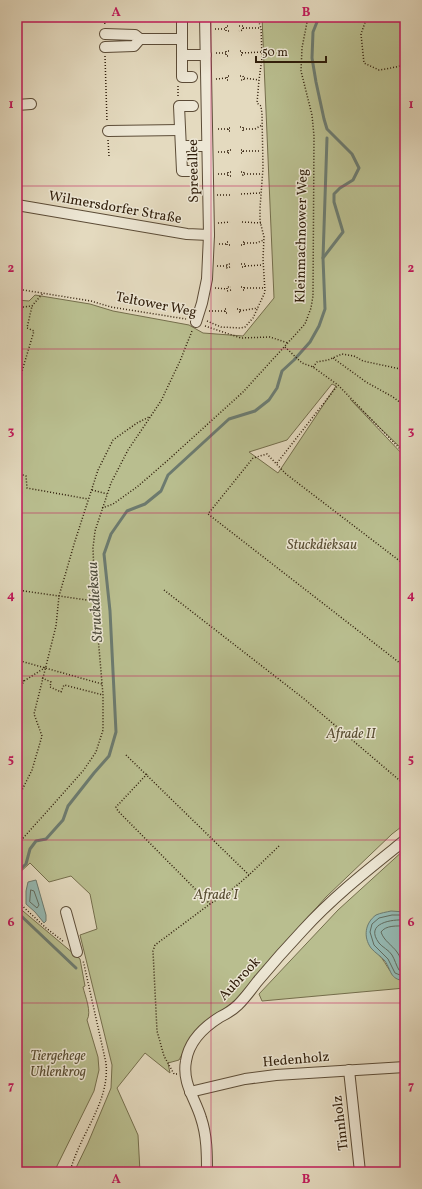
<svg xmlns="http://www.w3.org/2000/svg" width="422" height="1189" viewBox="0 0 422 1189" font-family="Vollkorn,serif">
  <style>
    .green { fill: #b9be8f; stroke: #746e4c; fill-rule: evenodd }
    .water { fill: #95bab4; stroke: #6c7b70 }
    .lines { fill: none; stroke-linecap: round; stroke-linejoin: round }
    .shore { stroke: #626c5f; stroke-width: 1 }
    .stream { stroke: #6c7b70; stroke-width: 3 }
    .minor-casing { stroke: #5c4c37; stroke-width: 12 }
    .path { stroke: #2f1d0a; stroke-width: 1.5; stroke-dasharray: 1 2; stroke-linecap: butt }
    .minor { stroke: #ede7d5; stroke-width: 10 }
    .grid { fill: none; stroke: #c2185b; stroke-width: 1; stroke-opacity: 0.55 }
    .labels { text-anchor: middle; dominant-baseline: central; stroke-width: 3; stroke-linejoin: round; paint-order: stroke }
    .street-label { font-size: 14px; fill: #2f1d0a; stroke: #ede7d5 }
    .park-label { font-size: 14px; font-style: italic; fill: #584d32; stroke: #ede7d5 }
    .water-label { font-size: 15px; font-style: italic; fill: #4e4c3d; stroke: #ede7d5 }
    .neatline { fill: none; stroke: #c2185b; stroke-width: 1.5 }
    .grid-label { font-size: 13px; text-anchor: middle; font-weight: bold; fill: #c2185b }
  </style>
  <rect width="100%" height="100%" fill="#e4dabf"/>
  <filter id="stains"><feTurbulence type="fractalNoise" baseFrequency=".005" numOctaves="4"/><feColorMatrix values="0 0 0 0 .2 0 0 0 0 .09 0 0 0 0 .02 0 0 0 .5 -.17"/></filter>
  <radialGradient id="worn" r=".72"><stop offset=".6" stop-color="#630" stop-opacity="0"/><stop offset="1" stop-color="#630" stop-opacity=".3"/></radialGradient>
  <g class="green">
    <path d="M262 17H405V452L350 399 405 457V824L392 834 326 897 235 1000 202 1027 187 1045 179 1060 168 1063 170 1073 145 1053 117 1088 138 1135 140 1172H74L88 1143 111 1088 112 1065 80 935 97 929 90 894 71 876 49 882 30 863 17 875V300L29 301 35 295 90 304 113 311 189 325 203 333 243 336 274 298ZM332 384 336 386 278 473 249 452 287 440Z"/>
    <path d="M405 849V912L403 911 379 955C388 964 391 980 405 981V988L262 1001 259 994 338 910Z"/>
    <path d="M17 906 80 959 85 986 83 987C85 996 92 1012 87 1020L98 1057 99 1070 94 1091 54 1172H17Z"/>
  </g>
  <g class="water">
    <path d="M36 880 46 915V921L44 923 35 912 26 904V891L28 882Z"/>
    <path d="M391 911 405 912V981C389 979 392 971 385 961 381 956 375 953 371 948 363 937 365 923 376 915 380 913 387 912 391 911Z"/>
  </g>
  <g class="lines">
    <g class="shore">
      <path d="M31 890 34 891 39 905 37 908 30 902Z"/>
      <path d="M405 915H392L379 918 372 924 370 932 374 945 388 959 395 973 405 977"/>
      <path d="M405 920C392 919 364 923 379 943 382 947 389 950 392 955 395 960 396 965 399 970L405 972"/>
      <path d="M405 926C397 926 386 925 381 932 384 941 392 945 397 952 401 957 401 963 405 966"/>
    </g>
    <g class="stream">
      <path d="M323 258 327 138"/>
      <path d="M17 872 26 864 30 849 36 841 46 839 63 820 68 806 94 773 109 756 116 732 110 611 104 554 111 534 127 511 145 504 161 491 168 475 229 419 255 411 269 400 277 388 282 371 294 360 310 342 319 326 325 309 323 258 343 232 334 202V194L340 188 353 180 359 168 352 154 327 129 324 119 316 82 312 58 313 32 319 17"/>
      <path d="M17 912 76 968"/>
    </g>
    <defs>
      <g id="minor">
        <path d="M182 17V77H192"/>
        <path d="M105 34 135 35 140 39 134 46 105 47"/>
        <path d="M140 39H181"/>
        <path d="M182 55H206"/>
        <path d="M17 105 31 104"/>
        <path d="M108 131 180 130"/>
        <path d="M181 146H207"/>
        <path d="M191 171H182L179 106H193"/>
        <path d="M17 205 187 234 209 235"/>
        <path d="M196 322 202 303 207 279 209 235 205 17"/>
        <path d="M66 912 77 952"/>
        <path d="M349 1070 360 1172"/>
        <path d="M190 1092 245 1079 276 1075 405 1067"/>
        <path d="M207 1172C207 1154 207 1136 201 1118 195 1098 182 1083 186 1061 189 1041 204 1027 220 1017 226 1014 233 1010 238 1005 245 998 251 990 257 982 272 964 287 947 303 930 334 896 369 869 405 840"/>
      </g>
    </defs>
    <use href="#minor" class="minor-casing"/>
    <g class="path">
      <path d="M104 17 105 25"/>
      <path d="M367 17 361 34 364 63 379 70 386 69 405 65"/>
      <path d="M228 26H226V31H229"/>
      <path d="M239 26H243V30L239 31"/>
      <path d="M243 28H261"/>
      <path d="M215 29H226"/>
      <path d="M229 51H226V56H229"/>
      <path d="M240 51H242V55H240"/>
      <path d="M216 53H226"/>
      <path d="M242 53 262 52"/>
      <path d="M105 56 107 122"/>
      <path d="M229 76H227V80H230"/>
      <path d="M240 76H243L244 80H240"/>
      <path d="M244 78 259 80"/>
      <path d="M216 79 227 78"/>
      <path d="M178 86V96"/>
      <path d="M240 127H243V131H241"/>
      <path d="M230 128H228V131H231"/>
      <path d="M218 129H228"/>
      <path d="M243 129H255L262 125"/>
      <path d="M108 140 109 156"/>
      <path d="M231 150H228V153H231"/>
      <path d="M241 150H243V153H241"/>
      <path d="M243 151H261"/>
      <path d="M218 152H228"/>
      <path d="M231 172H228V176H231"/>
      <path d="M241 172H244L243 175H241"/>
      <path d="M218 174H228"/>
      <path d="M244 174H262"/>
      <path d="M241 194 260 193"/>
      <path d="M217 195H231"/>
      <path d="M242 222 261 223"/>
      <path d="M218 223 230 222"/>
      <path d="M244 243H256L264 240"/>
      <path d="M219 244H227"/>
      <path d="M230 245H227V242H230"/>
      <path d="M241 245H244V242H241"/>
      <path d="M241 264H245V267H241"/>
      <path d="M217 266H227"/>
      <path d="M245 266 263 265"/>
      <path d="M230 267 227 268V264H230"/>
      <path d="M241 287H244V290H241"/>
      <path d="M215 288 227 289"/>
      <path d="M244 288H264"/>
      <path d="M17 289 91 301 111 307 186 319"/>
      <path d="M231 290 227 291V287H231"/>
      <path d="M17 306 23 307 32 306 43 293"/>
      <path d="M237 309H240V312H237"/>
      <path d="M209 311H225"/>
      <path d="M240 311 258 308"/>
      <path d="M227 313H225V309H227"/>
      <path d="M207 321 221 327 241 328 245 327 253 318 265 292 263 259 264 237 260 221V208L263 168 262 114 261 106 257 103 259 80 262 58 261 28 257 17"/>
      <path d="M205 326 241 338 270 337 288 343"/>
      <path d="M285 347 302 363 313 367 338 385 405 454"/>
      <path d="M333 358 366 382 393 397 405 406"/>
      <path d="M313 367 317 362 328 360 342 354 354 356 363 361 405 370"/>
      <path d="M17 388 34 331 27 328 32 306"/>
      <path d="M277 463 338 385"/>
      <path d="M17 473 26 476 27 488 88 499"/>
      <path d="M92 490 107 494"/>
      <path d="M102 508 113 504 137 487 167 461 243 392 305 324 311 308 313 296 314 136 312 115 301 71 302 48 308 17"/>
      <path d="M405 565 286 474 267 454 253 458 208 514 405 667"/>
      <path d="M17 590 94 601"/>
      <path d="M164 590 303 698 405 785"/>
      <path d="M17 660 102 684"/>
      <path d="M42 678 51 682 50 687 61 692 64 685 103 695"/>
      <path d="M17 679 24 681"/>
      <path d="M17 694 24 681 46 667"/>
      <path d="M126 755 249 875"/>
      <path d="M147 774 116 807 118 811 210 904"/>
      <path d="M17 800 32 770 42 736 34 714 56 626 59 596 75 541 98 470 113 440 137 423 149 417"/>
      <path d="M17 845 83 771 96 752 103 730V695L95 601 93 548 95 531 111 483 128 450 161 401 180 361 192 331"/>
      <path d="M17 901 46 928 64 942"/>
      <path d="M177 1074H174L164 1056 157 1031 153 951 155 945 210 904 229 892 249 875 279 846"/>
      <path d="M70 1172C79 1135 110 1103 106 1063L83 960"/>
    </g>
    <use href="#minor" class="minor"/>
  </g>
  <path class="grid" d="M211 17V1172M17 186H405M17 349H405M17 513H405M17 676H405M17 840H405M17 1003H405"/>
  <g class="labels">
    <g class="street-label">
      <text transform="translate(194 171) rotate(-91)">Spreeallee</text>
      <text transform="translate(115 208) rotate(10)">Wilmersdorfer Straße</text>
      <text transform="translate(302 236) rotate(-89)">Kleinmachnower Weg</text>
      <text transform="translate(156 305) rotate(11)">Teltower Weg</text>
      <text transform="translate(240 979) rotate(-47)">Aubrook</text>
      <text transform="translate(296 1060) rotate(-5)">Hedenholz</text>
      <text transform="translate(341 1123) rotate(-97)">Tinnholz</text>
    </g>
    <g class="park-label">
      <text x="322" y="545">Stuckdieksau</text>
      <text x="351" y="734">Afrade II</text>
      <text x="216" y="895">Afrade I</text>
      <text x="58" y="1056">Tiergehege<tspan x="58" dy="16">Uhlenkrog</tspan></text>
    </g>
    <g class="water-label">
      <text transform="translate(96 602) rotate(-94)">Struckdieksau</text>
    </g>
  </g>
  <rect width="422" height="1189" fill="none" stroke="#e4dabf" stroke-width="44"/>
  <path d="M256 56v6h70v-6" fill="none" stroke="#2f1d0a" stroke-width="2"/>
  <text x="262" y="56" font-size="12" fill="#2f1d0a" stroke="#ede7d5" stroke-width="3" paint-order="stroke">50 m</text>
  <rect x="22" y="22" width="378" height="1145" class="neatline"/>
  <g class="grid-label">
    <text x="116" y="16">A</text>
    <text x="306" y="16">B</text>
    <text x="11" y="108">1</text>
    <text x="411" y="108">1</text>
    <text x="11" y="272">2</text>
    <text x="411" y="272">2</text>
    <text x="11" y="435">3</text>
    <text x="411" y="435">3</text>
    <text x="11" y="599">4</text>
    <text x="411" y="599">4</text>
    <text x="11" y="763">5</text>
    <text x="411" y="763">5</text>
    <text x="11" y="926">6</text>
    <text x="411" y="926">6</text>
    <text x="11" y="1090">7</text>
    <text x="411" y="1090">7</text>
    <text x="116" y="1183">A</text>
    <text x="306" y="1183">B</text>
  </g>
  <rect width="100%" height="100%" filter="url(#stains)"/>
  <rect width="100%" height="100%" fill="url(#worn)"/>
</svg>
